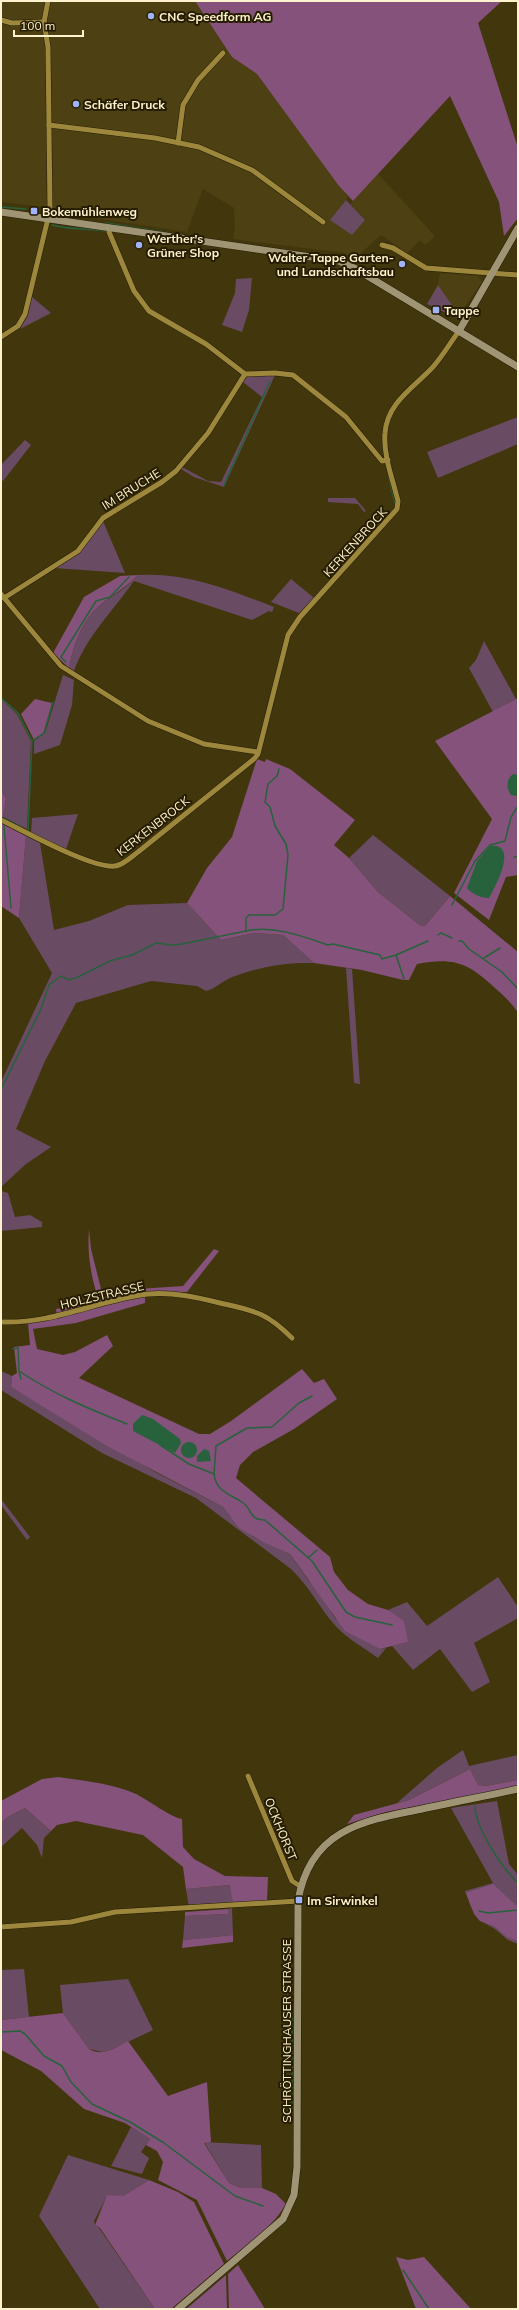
<svg xmlns="http://www.w3.org/2000/svg" width="519" height="2310" viewBox="0 0 519 2310" font-family="Mulish,sans-serif">
  <style>
    .built { fill: #4d4012 }
    .green { fill: #6a4b64 }
    .forest { fill: #84527b }
    .water { fill: #27623c }
    .lines { fill: none; stroke-linecap: round; stroke-linejoin: round }
    .stream { stroke: #27623c; stroke-width: 1.5 }
    .street-casing { stroke: #251e06; stroke-width: 6 }
    .secondary-casing { stroke: #251e06; stroke-width: 8 }
    .street { stroke: #9d873c; stroke-width: 5 }
    .secondary { stroke: #9f9575; stroke-width: 7 }
    .poi-dot { fill: #a0b3fd; stroke: #261d00; stroke-width: 1.5 }
    .labels { text-anchor: middle; dominant-baseline: central; stroke-width: 4; stroke-linejoin: round; paint-order: stroke }
    .poi-label { font-size: 12px; font-weight: bold; fill: #fef3ce; stroke: #261d00; text-anchor: start }
    .street-label { font-size: 12px; fill: #fef3ce; stroke: #261d00 }
  </style>
  <rect width="100%" height="100%" fill="#42360d"/>
  <g class="built">
    <path d="M1 1H195L232 57 257 74 348 197 331 219 365 220 350 204 378 174 435 236 425 245 420 240 407 253 381 235 353 260 345 253 233 239 235 227 234 208 203 189 187 232 75 215 60 209 1 202Z"/>
    <path d="M440 273 478 276 482 282 459 315 438 285Z"/>
  </g>
  <g class="green">
    <path d="M346 200 365 220 352 235 330 220Z"/>
    <path d="M252 278 249 310 242 332 222 325 235 293 236 279Z"/>
    <path d="M438 285 459 315 457 318 427 304Z"/>
    <path d="M32 297 51 313 20 329 28 315Z"/>
    <path d="M275 375 224 487 194 477 181 469 182 467 208 481 221 482 262 397 243 382 247 377Z"/>
    <path d="M518 417V444L438 478 427 452Z"/>
    <path d="M25 440 31 445 3 481 1 479V465Z"/>
    <path d="M328 498H355L366 511 364 512 358 504 328 502Z"/>
    <path d="M103 521 125 573 54 568 68 560Z"/>
    <path d="M138 575C187 572 230 590 274 607L272 612 269 611 252 620 134 581C113 611 86 637 74 671L69 668C73 647 81 622 98 607 112 595 125 590 138 575Z"/>
    <path d="M291 579 314 598 299 613 271 602Z"/>
    <path d="M484 641 516 699 493 712 469 668 476 660Z"/>
    <path d="M63 675 74 680 72 705 60 745 34 754V741L45 733Z"/>
    <path d="M1 699 17 714 31 741 27 829 3 817 6 798 1 791Z"/>
    <path d="M78 814 66 849 31 833 32 818Z"/>
    <path d="M373 835 450 896 425 926H421L378 892 349 858Z"/>
    <path d="M26 836 40 843 54 930 89 921 128 905 187 903 221 940 254 933 283 935 314 963C284 962 258 967 230 978 221 982 215 989 206 991L197 986 151 981 76 1003 45 1061 16 1129 51 1147 26 1164 1 1187V1082L52 973 19 918Z"/>
    <path d="M346 968 352 969 360 1084 354 1083Z"/>
    <path d="M1 1191 8 1193 15 1217 30 1215 42 1222V1227L1 1231Z"/>
    <path d="M1 1371 12 1376 11 1387 157 1473 223 1507 230 1516 254 1537 290 1554 308 1580 318 1591 335 1618 380 1649 386 1648 378 1658C363 1647 344 1637 333 1623 318 1605 308 1585 291 1569L196 1498 102 1453 1 1390Z"/>
    <path d="M1 1499 30 1537 27 1540 1 1505Z"/>
    <path d="M498 1577 518 1607V1618L474 1643 490 1682 472 1692 440 1649 413 1670 392 1646 408 1642 388 1610 407 1602 427 1626Z"/>
    <path d="M463 1750 469 1766 518 1755V1780L485 1786 478 1785 470 1769 409 1800 397 1803 437 1768Z"/>
    <path d="M497 1801 509 1864 518 1875V1944L508 1940 495 1929 479 1920 471 1907 465 1891 493 1883 451 1808Z"/>
    <path d="M25 1808 51 1831 44 1838 42 1858 37 1845 22 1828 1 1847V1824L6 1818Z"/>
    <path d="M231 1885 233 1904 189 1908 186 1889Z"/>
    <path d="M232 1908 233 1935 183 1940 185 1916 228 1914V1909Z"/>
    <path d="M24 1969 29 2017 1 2020V1970Z"/>
    <path d="M128 1979 153 2030 111 2050 102 2052 89 2049 63 2013 60 1985Z"/>
    <path d="M131 2127 150 2139 141 2152 149 2158 142 2174 111 2166Z"/>
    <path d="M204 2142 261 2145 262 2188H241L229 2183Z"/>
    <path d="M68 2155 149 2180 123 2196H107L94 2221 95 2225 99 2228 155 2309H100L39 2216Z"/>
  </g>
  <g class="forest">
    <path d="M195 1H502L478 23 518 148V218L504 236 499 202 450 96 353 201 339 186 257 74 232 57Z"/>
    <path d="M138 575C125 589 111 595 98 607 81 622 73 647 69 668L53 653 84 597 120 576Z"/>
    <path d="M518 698V775L516 796H518V875L506 877 489 920 454 893 492 819 435 741Z"/>
    <path d="M35 699 52 703 44 733 34 740 21 714Z"/>
    <path d="M257 759 265 762 266 759 290 769 355 820 334 845 349 858 378 892 421 926H425L450 896 518 952V1013C512 1003 504 996 495 988 468 963 454 957 417 964L409 980H403L362 970 314 963 283 935 254 933 221 940 187 903 207 868 232 837Z"/>
    <path d="M1 791 6 798 2 824 26 836 19 918 1 906Z"/>
    <path d="M89 1229 91 1249 103 1297 123 1290 183 1286 214 1249 219 1251 187 1292H145V1303L76 1323 33 1329 37 1349 63 1355 75 1352 107 1335 113 1346 79 1378 199 1434H210L231 1421 302 1369 314 1383 324 1379 337 1399 294 1429 253 1452 240 1465 236 1478 330 1557 334 1572 348 1590 368 1604 388 1610 404 1621 408 1642 380 1649 345 1631 290 1554 265 1543 239 1528 223 1507 107 1446 11 1387 12 1376 17 1373 14 1347 30 1345 28 1323 57 1318 56 1309 99 1301C91 1277 87 1255 89 1229Z"/>
    <path d="M470 1769 478 1785 485 1786 518 1780V1786L386 1812 347 1824 354 1815 409 1800Z"/>
    <path d="M58 1777C85 1781 111 1783 136 1794 148 1800 172 1818 182 1819L183 1847 194 1859 225 1876 268 1877 267 1901 233 1904 230 1885 186 1889 183 1867 143 1835 76 1821 57 1825 51 1831 25 1808 6 1818 1 1824V1801L42 1779Z"/>
    <path d="M493 1884 518 1907V1941L507 1937 494 1926 480 1921 474 1914 466 1893Z"/>
    <path d="M228 1909V1914L185 1916V1912Z"/>
    <path d="M233 1935V1942L182 1948 183 1940Z"/>
    <path d="M63 2013 89 2049C103 2057 115 2048 128 2041L168 2096 207 2082 211 2142 204 2143 229 2183 241 2188H262L276 2194 286 2204C272 2228 248 2244 227 2261L197 2200 158 2180 163 2162 157 2151 146 2145 150 2139 125 2123 84 2109 41 2071 1 2050V2020Z"/>
    <path d="M149 2180 178 2192 194 2202 224 2264 171 2309H155L100 2228 95 2225 107 2195 123 2196Z"/>
    <path d="M396 2257 408 2260 424 2257 471 2309H416Z"/>
    <path d="M238 2265 265 2309H229L228 2274Z"/>
    <path d="M226 2275 227 2309H186L191 2305Z"/>
  </g>
  <g class="water">
    <path d="M513 774 518 775V796L511 795C506 787 506 780 513 774Z"/>
    <path d="M490 846C519 843 496 885 489 898 481 898 472 894 467 888L477 861Z"/>
    <path d="M142 1415 153 1419 180 1439 181 1443 175 1453 133 1431V1424Z"/>
    <circle cx="189" cy="1450" r="8"/>
    <path d="M204 1449 209 1451 211 1461 197 1462V1456Z"/>
  </g>
  <g class="lines">
    <g class="stream">
      <path d="M1 207 26 209"/>
      <path d="M106 223 163 232"/>
      <path d="M52 225C69 230 87 228 106 231"/>
      <path d="M389 478 395 503"/>
      <path d="M224 485 270 381"/>
      <path d="M66 662 61 657 96 601 110 597 129 577"/>
      <path d="M1 698 18 713 32 741 28 831"/>
      <path d="M32 741 44 733 53 702"/>
      <path d="M4 818 21 827"/>
      <path d="M4 826 11 908"/>
      <path d="M514 857H518"/>
      <path d="M452 905 475 861 490 845 505 841 511 817 518 806"/>
      <path d="M246 931C273 925 302 936 328 945L333 944 380 955 382 959 396 955 404 979"/>
      <path d="M438 935 441 933 452 938"/>
      <path d="M459 941H462L469 949 502 972 518 989"/>
      <path d="M396 955 428 941"/>
      <path d="M484 958 500 948"/>
      <path d="M1 1089 41 1009 49 985 61 976 69 980 78 977 110 961 132 955 156 943 172 945 182 944 246 931V918L249 915H275L283 909 288 855 286 844 275 826 270 807 265 802 268 784 277 776 279 769"/>
      <path d="M13 1349 18 1348 19 1371C55 1395 87 1408 127 1424"/>
      <path d="M19 1371 21 1379"/>
      <path d="M160 1445 189 1464 214 1474 216 1446 247 1428 272 1427 299 1403 312 1396"/>
      <path d="M214 1474C216 1492 230 1494 242 1502 253 1509 248 1520 265 1520L312 1561 346 1612 355 1617 392 1625"/>
      <path d="M308 1558 317 1550"/>
      <path d="M475 1806C475 1827 502 1868 518 1883"/>
      <path d="M479 1911 488 1913 518 1910"/>
      <path d="M1 2032 20 2031 25 2034 44 2056 62 2066 71 2082 92 2104 130 2122 164 2143 235 2196 263 2206"/>
      <path d="M293 2113V2004"/>
      <path d="M403 2270 429 2309"/>
    </g>
    <defs>
      <g id="street">
        <path d="M1 20 12 23 44 22"/>
        <path d="M49 125 155 138 199 147 252 170 323 222"/>
        <path d="M178 143 183 105 198 80 223 53"/>
        <path d="M110 228 109 232 134 291 149 311 206 344 245 374 275 373 293 375 346 417 382 461 388 460"/>
        <path d="M382 245 393 248 426 268 518 275"/>
        <path d="M1 337 18 326 25 314 50 210 48 47 44 22 48 1"/>
        <path d="M1 594 61 666 148 721 204 744 258 752"/>
        <path d="M4 598 78 551 103 518 162 482 176 471 208 433 245 374"/>
        <path d="M1 820C24 831 92 869 115 866 124 865 131 857 138 852L254 759 258 754 288 635 300 617 397 509 398 501C393 480 383 455 385 433 387 403 414 387 432 368 442 357 450 343 459 331"/>
        <path d="M1 1322C55 1324 97 1300 148 1294 173 1292 196 1297 220 1303 255 1311 266 1312 292 1338"/>
        <path d="M248 1776 292 1881 300 1886"/>
        <path d="M1 1927 71 1922 115 1912 298 1901"/>
      </g>
      <g id="secondary">
        <path d="M1 212 339 261 356 269 518 367"/>
        <path d="M459 331 518 228"/>
        <path d="M178 2309 283 2219 294 2195 297 2167 298 1901C310 1830 361 1821 422 1809 454 1802 486 1796 518 1789"/>
      </g>
    </defs>
    <use href="#street" class="street-casing"/>
    <use href="#secondary" class="secondary-casing"/>
    <use href="#street" class="street"/>
    <use href="#secondary" class="secondary"/>
  </g>
  <g class="poi-dot">
    <circle cx="151" cy="16" r="4"/>
    <circle cx="76" cy="104" r="4"/>
    <rect x="30" y="207" width="8" height="8" rx="2"/>
    <circle cx="139" cy="245" r="4"/>
    <circle cx="402" cy="264" r="4"/>
    <rect x="432" y="306" width="8" height="8" rx="2"/>
    <rect x="295" y="1896" width="8" height="8" rx="2"/>
  </g>
  <g class="labels">
    <g class="poi-label">
      <text x="159" y="16">CNC Speedform AG</text>
      <text x="84" y="104">Schäfer Druck</text>
      <text x="42" y="211">Bokemühlenweg</text>
      <text x="147" y="238">Werther's<tspan x="147" dy="14">Grüner Shop</tspan></text>
      <text x="394" y="257" text-anchor="end">Walter Tappe Garten-<tspan x="394" dy="14">und Landschaftsbau</tspan></text>
      <text x="444" y="310">Tappe</text>
      <text x="307" y="1900">Im Sirwinkel</text>
    </g>
    <g class="street-label">
      <text transform="translate(131 489) rotate(-32)">IM BRUCHE</text>
      <text transform="translate(355 542) rotate(-48)">KERKENBROCK</text>
      <text transform="translate(153 826) rotate(-38)">KERKENBROCK</text>
      <text transform="translate(102 1295) rotate(-13)">HOLZSTRASSE</text>
      <text transform="translate(281 1829) rotate(68)">OCKHORST</text>
      <text transform="translate(286 2031) rotate(-90)">SCHRÖTTINGHAUSER STRASSE</text>
    </g>
  </g>
  <rect width="519" height="2310" fill="none" stroke="#fef3ce" stroke-width="4"/>
  <path d="M14 30v6h69v-6" fill="none" stroke="#fef3ce" stroke-width="2"/>
  <text x="20" y="30" font-size="12" fill="#fef3ce" stroke="#261d00" stroke-width="3" paint-order="stroke">100 m</text>
</svg>
